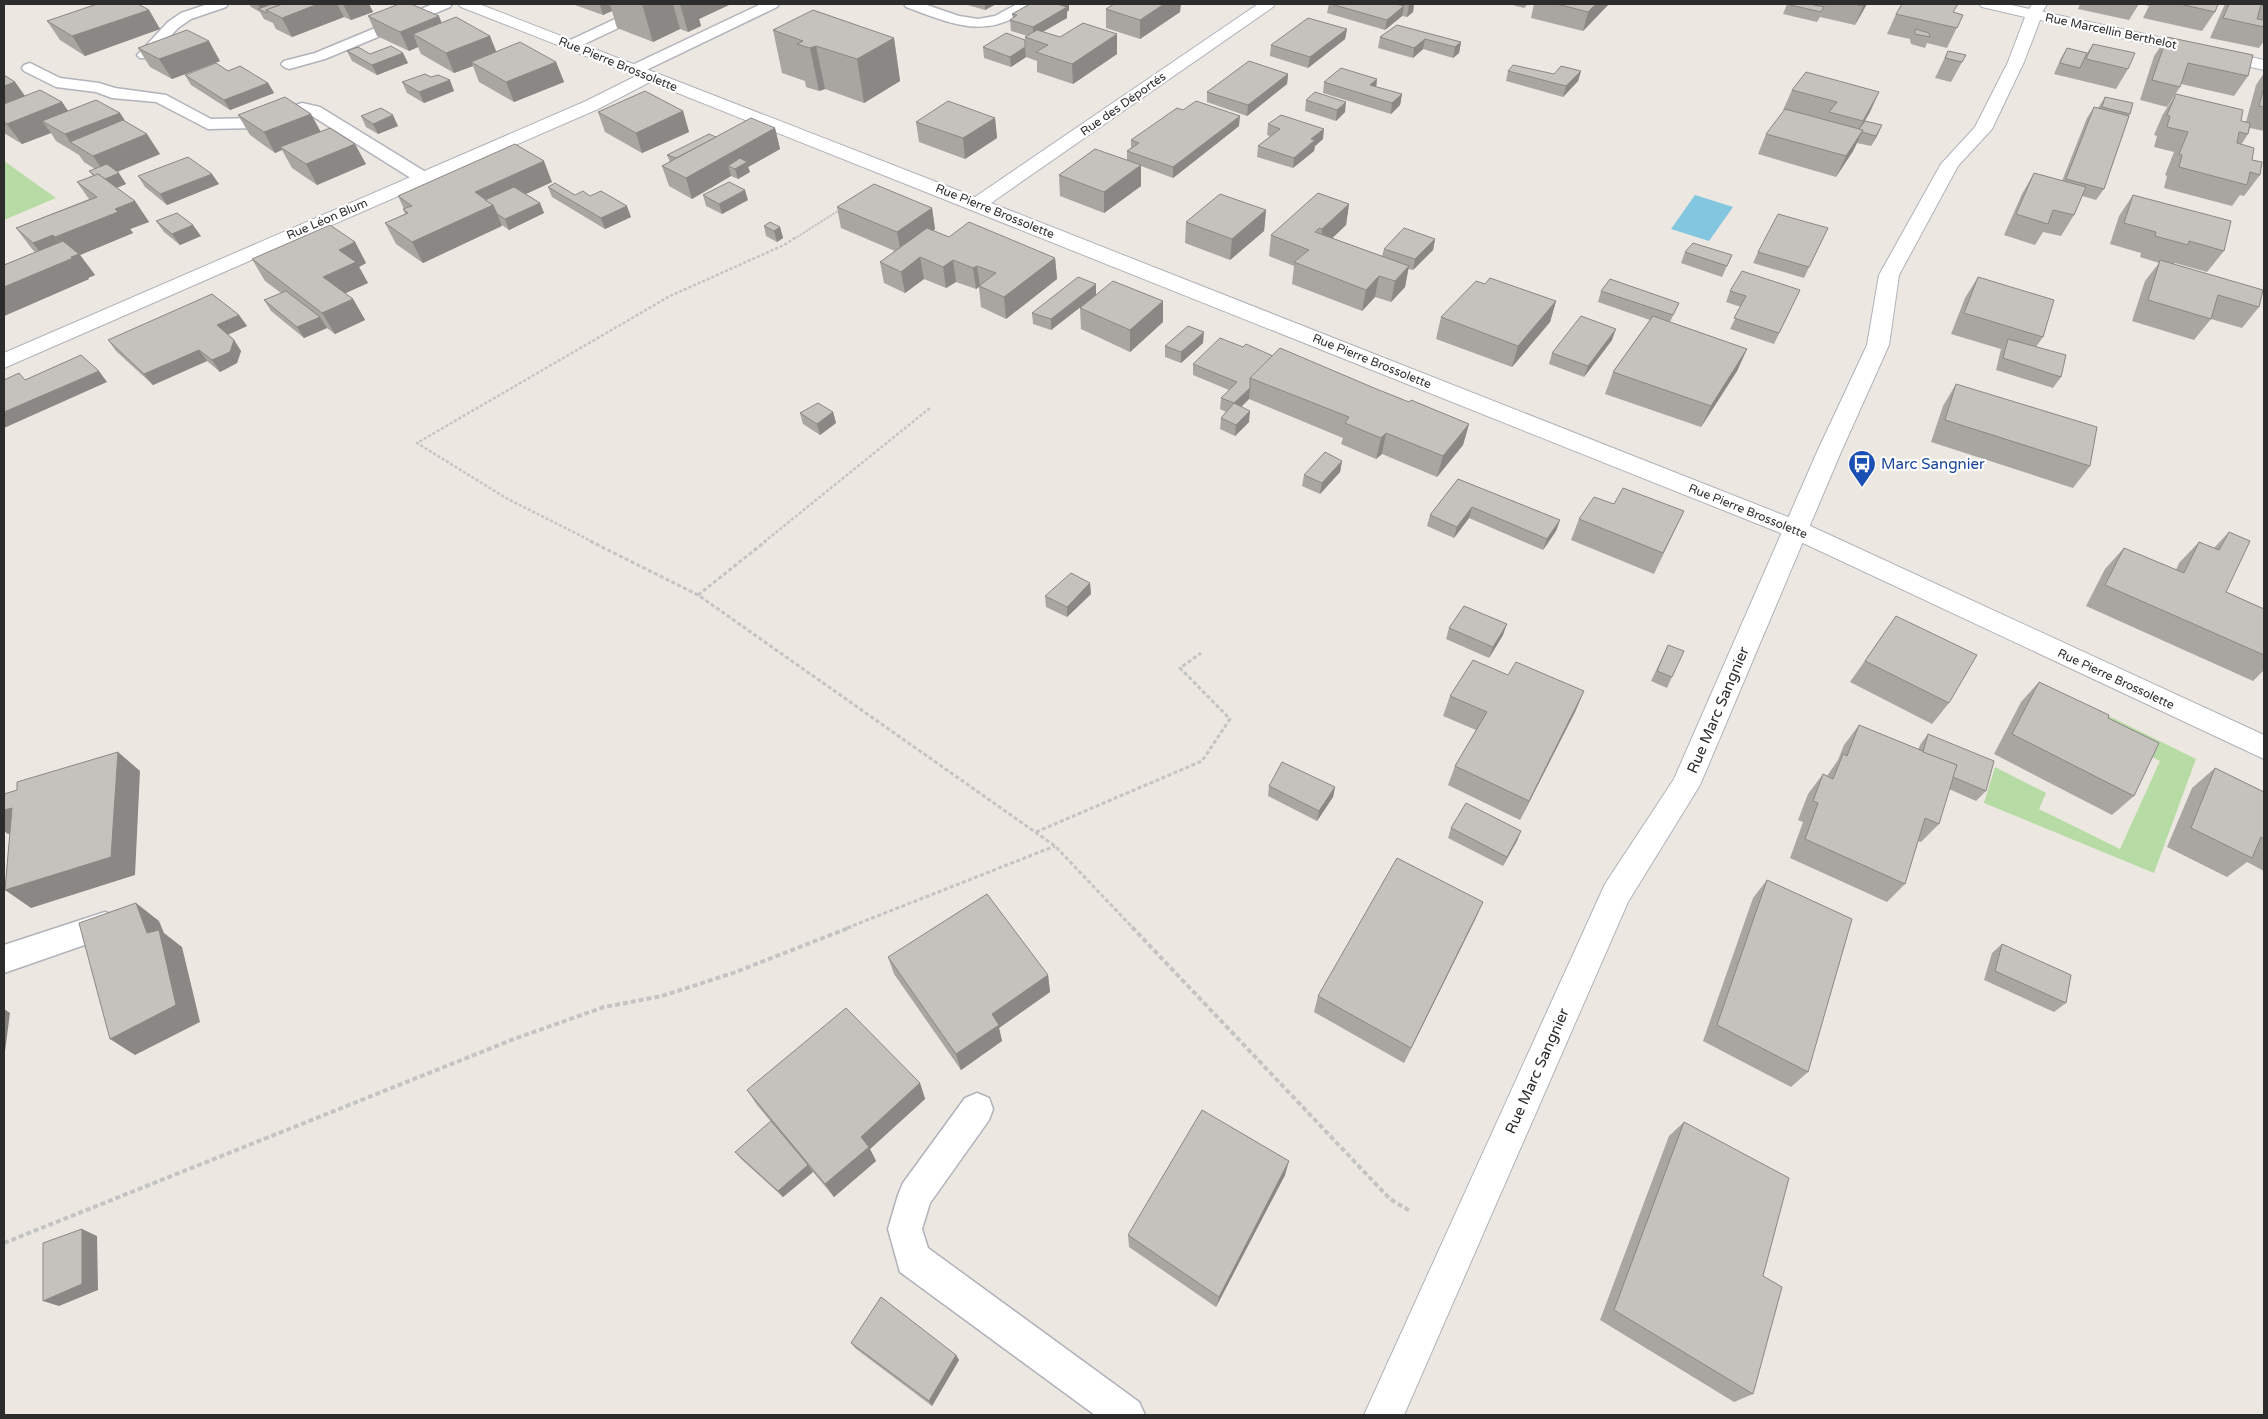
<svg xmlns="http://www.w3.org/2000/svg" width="2268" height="1419" viewBox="0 0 2268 1419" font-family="'Varela Round',sans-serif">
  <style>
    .green { fill: #b7dba4 }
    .water { fill: #82c6e0 }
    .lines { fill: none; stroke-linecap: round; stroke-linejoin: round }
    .lane-casing { stroke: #b1b2bb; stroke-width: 3 }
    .street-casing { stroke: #b1b2bb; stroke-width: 2 }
    .secondary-casing { stroke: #b1b2bb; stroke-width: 2 }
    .path-far3 { stroke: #c4c4c4; stroke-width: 2; stroke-dasharray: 2.5 1; stroke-linecap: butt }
    .path-far2 { stroke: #c4c4c4; stroke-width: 2.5; stroke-dasharray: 3 2; stroke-linecap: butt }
    .path-far1 { stroke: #c4c4c4; stroke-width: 3; stroke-dasharray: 4 2.5; stroke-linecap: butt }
    .path { stroke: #c4c4c4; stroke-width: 4; stroke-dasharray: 5 3; stroke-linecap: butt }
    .lane { fill: #fff; fill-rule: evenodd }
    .street { fill: #fff; fill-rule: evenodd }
    .secondary { fill: #fff; fill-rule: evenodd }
    .wall { fill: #a9a6a2 }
    .shaded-wall { fill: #8a8784 }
    .building { fill: #c5c1bc; stroke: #8a8784 }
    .labels { text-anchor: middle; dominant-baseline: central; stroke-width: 4.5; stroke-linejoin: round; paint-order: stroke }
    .far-street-label { font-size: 12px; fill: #2c2c2c; stroke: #fff }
    .transit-label { font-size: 15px; fill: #164399; stroke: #fff; text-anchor: start }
    .street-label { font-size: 15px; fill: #2c2c2c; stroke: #fff }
  </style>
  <rect width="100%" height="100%" fill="#ece7e1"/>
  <g class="green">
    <path d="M4 161 56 198 4 220Z"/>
    <path d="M2107 715 2196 759 2154 873 1984 803 1995 767 2046 793 2039 809 2120 849 2160 761 2100 731Z"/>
  </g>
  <path class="water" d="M1695 195 1733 207 1709 241 1671 229Z"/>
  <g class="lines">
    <defs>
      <g id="lane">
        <path d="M208 4H228L226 7 191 19 178 28 150 58H140L137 55 140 52 168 22 181 13Z"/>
        <path d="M433 4H452L450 7 325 59 289 69 284 67 281 64 284 61 315 53Z"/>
        <path d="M647 4H665L663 7 576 48H566L563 45 566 42Z"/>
        <path d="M761 4H779L777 7 640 73H628L626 70 628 67Z"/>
        <path d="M904 4H924L959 16 978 19 995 16 1017 4H1034C1030 10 1021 14 1015 17 978 38 942 20 906 7Z"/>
        <path d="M30 63 60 78 99 83 115 88 166 95 211 119 256 118 302 103 320 107 429 174 432 178 429 182H417L309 114 300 113 258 128 208 129 156 102 112 98 96 92 56 87 24 71 22 68 24 65Z"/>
        <path d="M105 912 116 916 120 925 116 934 4 973V945Z"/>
        <path d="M977 1093 989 1098 993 1109 989 1120 930 1203 922 1229 928 1248 1139 1402 1145 1415H1095L900 1272 888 1229 898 1195 903 1183 965 1098Z"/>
      </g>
      <g id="street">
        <path d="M458 4H479L975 197 1258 4H1275L1273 7 991 203 1806 524 2264 735V759L1788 536 650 82 598 109 4 368V353L586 101 636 76 461 7Z"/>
        <path d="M2032 4H2047L2039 18H2029L2026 15Z"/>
      </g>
      <path id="secondary" d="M1979 4H2007L2264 60V70L2040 20 2024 62 1992 129 1958 166 1899 275 1889 345 1841 452 1700 785 1628 902 1404 1415H1364L1605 884 1674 779 1817 452 1867 345 1879 275 1941 164 1975 127 2008 62 2025 17 1982 7Z"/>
    </defs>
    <use href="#lane" class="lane-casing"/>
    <use href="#street" class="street-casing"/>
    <use href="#secondary" class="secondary-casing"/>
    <path class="path-far3" d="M794 239 841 209"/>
    <g class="path-far2">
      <path d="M593 542 506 498 417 443 670 296 784 245 796 237"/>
      <path d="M764 542 930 408"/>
    </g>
    <g class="path-far1">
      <path d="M590 541 698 595 1055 846 1133 928"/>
      <path d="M698 595 766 541"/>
      <path d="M1036 832 1202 761 1230 719 1180 668 1201 653"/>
      <path d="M847 928 1055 846"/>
    </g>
    <g class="path">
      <path d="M1132 927 1390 1199 1410 1211"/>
      <path d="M4 1243 514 1039 604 1007 662 996 733 973 851 927"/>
    </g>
    <use href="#lane" class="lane"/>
    <use href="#street" class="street"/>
    <use href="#secondary" class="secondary"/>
  </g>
  <g class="wall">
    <path d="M249 4H369L373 12 351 20 344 17 292 37 276 29 273 23 264 19 260 12 251 7Z"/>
    <path d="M572 4H731L699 19 701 26 688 32 680 29 653 42 617 28 612 11 603 15Z"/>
    <path d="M964 4H996L985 10Z"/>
    <path d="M1329 4H1414L1413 12 1407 17 1402 16 1385 30 1327 13Z"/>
    <path d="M1509 4H1528L1524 8Z"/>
    <path d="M1534 4H1609L1583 31 1531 18Z"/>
    <path d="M1787 4H1867L1855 25 1820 17 1817 22 1783 14Z"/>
    <path d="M1958 4 1953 12 1963 15 1947 48 1927 43 1925 48 1911 44 1910 39 1887 34 1896 14Z"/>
    <path d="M2080 4H2139L2129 20 2078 9Z"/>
    <path d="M2141 4H2218L2215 12 2202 31 2143 18 2149 6Z"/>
    <path d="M2225 4H2264V41L2259 48 2210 38Z"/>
    <path d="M1106 9 1180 12 1140 39 1106 28Z"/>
    <path d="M149 10 160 29 85 56 60 40 47 21Z"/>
    <path d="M1069 10 1067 12V18L1043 32 1117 54 1073 84 1037 72V61L1026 57 1011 67 984 58 983 47 1025 40V37L1028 36 1011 31 1010 20 1013 19 1012 14Z"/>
    <path d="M368 16 442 23 490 36 496 52 556 62 564 82 514 102 479 82 473 66 454 73 421 54 418 47 409 51 377 36Z"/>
    <path d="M1397 25 1461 42 1459 53 1453 58 1423 49 1413 58 1378 48 1380 37Z"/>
    <path d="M1347 29 1345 39 1308 68 1270 56 1271 45Z"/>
    <path d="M773 30 894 38 900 81 864 103 825 89 819 91 806 87 805 81 782 73Z"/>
    <path d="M2167 37 2248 76 2234 96 2181 84 2180 87 2167 107 2140 100 2154 56Z"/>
    <path d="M2093 44 2128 69 2116 89 2054 74 2061 58 2067 48 2087 53Z"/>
    <path d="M138 48 220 61 172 79 150 67Z"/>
    <path d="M347 51 370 54 403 53 408 63 377 75 352 61Z"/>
    <path d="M1948 51 1966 55 1951 82 1935 78Z"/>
    <path d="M228 71 268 83 274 93 230 110 191 85 185 75Z"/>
    <path d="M1508 71 1554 74 1581 71 1578 81 1563 97 1506 81Z"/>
    <path d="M2264 73V131L2250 128 2248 134 2241 145 2252 160 2260 175 2244 196 2240 195 2232 206 2164 188 2167 176 2165 175 2174 152 2154 147 2157 136 2154 135 2163 114 2176 94 2241 121 2246 122 2256 85Z"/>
    <path d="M1288 74 1287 84 1247 116 1207 102V92Z"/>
    <path d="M4 75 15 82 25 96 62 102 68 111 120 113 125 121 160 154 117 172 126 184 117 188 135 201 149 222 130 229 133 233 80 255 95 275 88 278 89 279 4 316V265L35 252 32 249 16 228 89 199 77 182 93 176 89 171 95 169 84 162 79 155 56 141 51 133 22 144 4 133Z"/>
    <path d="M402 82 454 91 424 103 407 93Z"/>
    <path d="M1324 82 1376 87 1402 94 1400 105 1391 114 1323 93Z"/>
    <path d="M1792 90 1879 92 1864 122 1882 125 1877 136 1871 146 1857 143 1853 151 1836 177 1758 154 1766 134 1785 110H1783Z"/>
    <path d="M2105 97 2130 114 2104 189 2096 200 2082 196 2074 215 2061 236 2043 232 2035 245 2004 235 2022 194 2034 173 2062 181 2087 118 2094 107 2098 108Z"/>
    <path d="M1306 100 1345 112 1336 121 1305 111Z"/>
    <path d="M683 111 689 132 642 153 605 132 598 112Z"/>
    <path d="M238 115 320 131 366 164 317 185 292 168 282 150 275 153 250 135Z"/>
    <path d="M361 116 398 126 378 134 366 127Z"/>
    <path d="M995 118 997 138 965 159 919 142 916 122Z"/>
    <path d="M1268 124 1323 139 1315 146 1314 151 1293 168 1257 157 1258 146 1270 136 1267 135Z"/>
    <path d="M1239 126 1173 178 1141 166V186L1104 213 1060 196 1059 175 1127 160V151L1131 148V140Z"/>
    <path d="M775 128 780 149 748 167 750 172 738 179 731 176 692 199 669 186 662 166 670 162 667 155 716 137Z"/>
    <path d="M138 176 219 184 167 205 145 187Z"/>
    <path d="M552 182 526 194 540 203 544 213 509 230 502 225 423 263 396 244 385 223 405 214 403 209H404L398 196Z"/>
    <path d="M548 187 575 195 590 196 631 217 605 229 552 197Z"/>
    <path d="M703 195 748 200 722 214 706 206Z"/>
    <path d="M2133 195 2224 251 2207 272 2175 263 2174 264 2259 307 2242 328 2211 319 2194 340 2132 321 2145 281 2159 263 2140 257 2141 253 2110 244 2119 216Z"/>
    <path d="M1349 204 1346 225 1332 238 1382 256 1384 249 1435 239 1433 250 1413 270 1408 269 1405 287 1391 302 1375 297 1362 311 1292 284 1294 266 1269 256 1271 235Z"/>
    <path d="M837 207 932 208 935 229 933 231 949 237 1055 258 1057 279 1006 319 981 307 979 287 976 289 956 282 946 288 924 279 905 293 884 283 880 262 895 251 841 228Z"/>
    <path d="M1266 210 1264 231 1230 260 1185 243 1186 222Z"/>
    <path d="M156 221 201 236 180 245 164 232Z"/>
    <path d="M764 226 780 227 783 238 777 242 766 236Z"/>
    <path d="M1828 228 1804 278 1753 263 1758 252Z"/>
    <path d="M355 242 366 263 359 267 368 283 345 293 353 299 365 320 335 334 327 328 304 338 271 311 264 300 281 293 265 281 252 259Z"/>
    <path d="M1685 252 1732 255 1722 277 1681 263Z"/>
    <path d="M1978 277 2043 337 2036 347 2061 377 2053 388 1996 370 2001 349 1951 334 1965 298Z"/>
    <path d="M1096 284V295L1051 330 1033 324 1032 313Z"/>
    <path d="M1800 290 1774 344 1730 329 1741 307 1726 302 1730 291Z"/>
    <path d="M1601 291 1679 303 1670 322 1747 349 1737 371 1701 427 1605 394 1613 372 1650 320 1598 302Z"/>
    <path d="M1163 301V322L1130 352 1081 329 1080 308Z"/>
    <path d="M1556 301 1550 322 1512 367 1436 339 1441 317Z"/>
    <path d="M239 315 247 326 228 335 234 340 241 351 237 363 220 372 207 361 153 385 116 351 108 340Z"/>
    <path d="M1612 340 1584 377 1549 364 1552 353Z"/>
    <path d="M1203 343 1181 363 1165 357V346Z"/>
    <path d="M1243 347 1374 388 1409 402 1469 424 1463 445 1437 477 1382 454 1376 459 1341 444 1343 438 1249 399 1241 407 1249 422 1235 436 1220 429 1221 418 1226 412 1220 409 1221 398 1229 390 1193 375V364Z"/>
    <path d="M1956 384 2090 466 2073 488 1931 442 1943 406Z"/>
    <path d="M833 412 836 423 820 435 803 424 800 413Z"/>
    <path d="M1342 461 1340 472 1320 494 1302 486 1304 475Z"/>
    <path d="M1458 479 1560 520 1556 531 1543 550 1469 518 1454 538 1427 526 1430 515Z"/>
    <path d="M1614 504 1684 511 1654 574 1571 540 1579 519Z"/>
    <path d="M2229 532 2226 592 2264 609V670L2253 681 2086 606 2105 569 2124 548 2176 570 2179 563 2199 542 2214 548Z"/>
    <path d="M1090 583 1091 594 1067 617 1046 607 1045 596Z"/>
    <path d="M1896 616 1949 703 1932 724 1850 682Z"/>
    <path d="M1449 628 1503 635 1489 658 1446 639Z"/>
    <path d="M1668 645 1672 677 1667 688 1651 681Z"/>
    <path d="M2039 682 2108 718 2134 796 2112 815 1994 754 2021 702Z"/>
    <path d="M1584 691 1575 712 1520 820 1448 785 1455 766 1476 730 1443 716 1450 696Z"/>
    <path d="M1859 725 1918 750 1920 745 1928 734 1986 791 1976 801 1949 789 1939 824 1921 842 1918 841 1905 884 1887 902 1790 858 1803 822 1798 820 1808 794 1823 774 1827 776 1838 760 1844 745Z"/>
    <path d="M2215 768 2264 792V871L2247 862 2227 877 2167 847 2192 788Z"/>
    <path d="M1269 786 1335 787 1333 797 1317 821 1268 796Z"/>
    <path d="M1451 828 1521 831 1503 866 1448 838Z"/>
    <path d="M1767 880 1808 1072 1791 1087 1703 1041 1753 898Z"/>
    <path d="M1483 902 1404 1063 1314 1012 1318 996Z"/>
    <path d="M2002 944 2066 1003 2054 1012 1984 980 1992 953Z"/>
    <path d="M888 957 1048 975 1050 992 999 1028 1002 1041 961 1070 894 974Z"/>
    <path d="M920 1083 925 1099 870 1149 876 1161 834 1197 813 1172 783 1197 741 1159 735 1152 771 1122 757 1105 747 1090Z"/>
    <path d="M1684 1122 1763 1276 1753 1394 1734 1402 1600 1320 1669 1136Z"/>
    <path d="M1285 1175 1216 1307 1129 1247 1128 1235Z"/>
    <path d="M851 1343 956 1355 959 1360 932 1406 855 1348Z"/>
  </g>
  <g class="shaded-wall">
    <path d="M258 4H288L266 10H261Z"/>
    <path d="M318 4H337L344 17 292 37 282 18Z"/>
    <path d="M343 4H369L373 12 351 20Z"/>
    <path d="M602 4H610L612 11 603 15 600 5Z"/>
    <path d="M642 4H673L680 29 653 42Z"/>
    <path d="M680 4H731L699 19 701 26 688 32Z"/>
    <path d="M985 4H996L985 10Z"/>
    <path d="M1063 4H1069V10L1067 12V18L1033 37V27Z"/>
    <path d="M1164 4H1181L1180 12 1140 39V20Z"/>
    <path d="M1409 4H1414L1413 12 1407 17Z"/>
    <path d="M1596 4H1609L1583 31 1588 12Z"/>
    <path d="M1865 4H1867L1855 25 1863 6Z"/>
    <path d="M1404 6 1402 16 1385 30 1387 20Z"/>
    <path d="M149 10 160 29 85 56 72 36Z"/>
    <path d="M439 16 447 36 413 34 418 47 409 51 400 32Z"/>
    <path d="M1347 29 1345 39 1308 68 1310 57Z"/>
    <path d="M1117 34V54L1073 84 1072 64Z"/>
    <path d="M490 36 498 56 471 62 473 66 454 73 446 53Z"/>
    <path d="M894 38 900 81 864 103 857 59Z"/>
    <path d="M1425 39 1423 49 1413 58 1414 48Z"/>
    <path d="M209 41 220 61 172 79 159 59Z"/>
    <path d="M1461 42 1459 53 1453 58 1455 47Z"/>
    <path d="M816 46 825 89 819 91 810 48Z"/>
    <path d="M1025 47 1026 57 1011 67 1010 57Z"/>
    <path d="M403 53 408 63 377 75 372 65Z"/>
    <path d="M556 62 564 82 514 102 506 82Z"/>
    <path d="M1581 71 1578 81 1563 97 1566 86Z"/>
    <path d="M1288 74 1287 84 1247 116 1248 105Z"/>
    <path d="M1377 79 1376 90 1370 85Z"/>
    <path d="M450 80 454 91 424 103 419 92Z"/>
    <path d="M15 82 29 102 4 111V86Z"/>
    <path d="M268 83 274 93 230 110 224 100Z"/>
    <path d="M1879 92 1870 112 1859 131H1858Z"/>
    <path d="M1402 94 1400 105 1391 114 1392 103Z"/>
    <path d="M62 102 76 123 42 121 51 133 22 144 7 124Z"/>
    <path d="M1346 102 1345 112 1336 121 1337 110Z"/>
    <path d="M683 111 689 132 642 153 636 133Z"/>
    <path d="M120 113 133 133 70 142 65 134Z"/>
    <path d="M311 114 322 134 280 147 282 150 275 153 264 132Z"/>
    <path d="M393 115 398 126 378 134 373 124Z"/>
    <path d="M1240 116 1239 126 1173 178V167Z"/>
    <path d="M995 118 997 138 965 159 963 138Z"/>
    <path d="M1882 125 1877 136 1871 146 1876 136Z"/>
    <path d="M775 128 780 149 748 167 750 172 738 179 735 169 728 166 731 176 692 199 686 178Z"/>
    <path d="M1324 129 1323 139 1315 146 1314 151 1293 168 1294 158 1311 139Z"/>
    <path d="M1863 130 1853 151 1836 177 1846 156Z"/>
    <path d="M147 134 160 154 107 176 93 156Z"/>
    <path d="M355 144 366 164 317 185 306 164Z"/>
    <path d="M544 161 552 182 495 208 502 226 423 263 412 242 475 192Z"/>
    <path d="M1141 165V186L1104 213V192Z"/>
    <path d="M119 173 126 184 108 191 101 180Z"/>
    <path d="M212 174 219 184 167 205 160 194Z"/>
    <path d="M745 190 748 200 722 214 719 204Z"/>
    <path d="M135 201 149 222 130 229 133 233 80 255 95 275 88 278 89 279 4 316V278L71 259 55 237 115 209Z"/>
    <path d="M540 203 544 213 509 230 505 219Z"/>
    <path d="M1349 204 1346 225 1320 250 1322 229Z"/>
    <path d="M627 206 631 217 605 229 601 218Z"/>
    <path d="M932 208 935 229 901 253 897 232Z"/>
    <path d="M1266 210 1264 231 1230 260 1232 239Z"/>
    <path d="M193 225 201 236 180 245 172 234Z"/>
    <path d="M780 227 783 238 777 242 774 231Z"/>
    <path d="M53 235 69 256 49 264 33 243Z"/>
    <path d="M1435 239 1433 250 1413 270 1415 259Z"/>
    <path d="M355 242 366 263 359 267 368 283 335 298 323 277 339 250Z"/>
    <path d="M920 257 924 279 905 293 901 272Z"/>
    <path d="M1055 258 1057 279 1006 319 1004 297Z"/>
    <path d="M953 260 956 282 946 288 943 267Z"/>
    <path d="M977 266 980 286H979V287L976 289 973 268Z"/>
    <path d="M1409 266 1405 287 1391 302 1395 281Z"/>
    <path d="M1379 276 1375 297 1362 311 1366 290Z"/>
    <path d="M1096 284V295L1051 330V319Z"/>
    <path d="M353 299 365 320 335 334 322 313Z"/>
    <path d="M1163 301V322L1130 352V330Z"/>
    <path d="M1556 301 1550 322 1512 367 1518 346Z"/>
    <path d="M239 315 247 326 224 336 217 325Z"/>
    <path d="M320 317 327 328 304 338 297 327Z"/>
    <path d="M1616 329 1612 340 1584 377 1588 366Z"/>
    <path d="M1204 332 1203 343 1181 363V352Z"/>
    <path d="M234 340 241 351 237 363 220 372 212 360Z"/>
    <path d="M1747 349 1737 371 1701 427 1711 406Z"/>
    <path d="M199 350 207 361 153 385 144 374Z"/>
    <path d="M99 371 107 382 4 428V412Z"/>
    <path d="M1250 388 1249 399 1233 415 1234 403Z"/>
    <path d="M1250 411 1249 422 1235 436 1236 425Z"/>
    <path d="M833 412 836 423 820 435 817 424Z"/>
    <path d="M1469 424 1463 445 1437 477 1443 456Z"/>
    <path d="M1386 433 1382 454 1376 459 1381 438Z"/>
    <path d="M1342 461 1340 472 1320 494 1322 483Z"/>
    <path d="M1472 507 1469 518 1454 538 1457 527Z"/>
    <path d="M1560 520 1556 531 1543 550 1547 539Z"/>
    <path d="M1090 583 1091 594 1067 617V607Z"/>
    <path d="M1507 624 1503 635 1489 658 1493 647Z"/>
    <path d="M1584 691 1575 712 1520 820 1529 801Z"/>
    <path d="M118 752 140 771 135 875 31 908 5 890Z"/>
    <path d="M1335 787 1333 797 1317 821 1319 811Z"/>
    <path d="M12 808 37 828 8 834 4 831V810Z"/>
    <path d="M1521 831 1517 841 1503 866 1507 857Z"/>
    <path d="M1483 902 1475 920 1404 1063 1411 1048Z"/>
    <path d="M136 903 159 921 164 933 182 947 200 1022 135 1055 110 1039 147 933Z"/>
    <path d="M1048 975 1050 992 999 1028 1002 1041 961 1070 956 1054 992 1014Z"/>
    <path d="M4 1009 10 1013 4 1059Z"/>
    <path d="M920 1083 925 1099 870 1149 876 1161 834 1197 825 1184 861 1137Z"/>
    <path d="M1289 1161 1285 1175 1216 1307 1219 1297Z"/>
    <path d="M808 1165 813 1172 783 1197 778 1191Z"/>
    <path d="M82 1229 97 1236 98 1290 59 1306 43 1301Z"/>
    <path d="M956 1355 959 1360 932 1406 929 1401Z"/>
  </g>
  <g class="building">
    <path d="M97 4H138L149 10 72 36 47 21Z"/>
    <path d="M272 4H282L266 10 267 13 258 9Z"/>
    <path d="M282 4H318L282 18 266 10Z"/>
    <path d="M399 4H411L439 16 400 32 368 16Z"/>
    <path d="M1030 4H1063L1060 5 1067 7 1033 27 1010 20 1017 15 1012 14Z"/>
    <path d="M1114 4H1164L1140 20 1106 9Z"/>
    <path d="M1331 4H1396L1404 6 1387 20Z"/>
    <path d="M1557 4H1596L1588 12Z"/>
    <path d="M1786 4H1809L1824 7 1821 12Z"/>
    <path d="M1854 4H1865L1863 6Z"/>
    <path d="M1902 4H1958L1953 12 1963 15 1957 28 1896 14Z"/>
    <path d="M2180 4H2218L2215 12Z"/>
    <path d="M2229 4H2264V6L2261 5 2257 19 2264 20V27L2223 18Z"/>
    <path d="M813 10 894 38 857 59 816 46 810 48 797 44 803 41 773 30Z"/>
    <path d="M456 17 490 36 446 53 413 34Z"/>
    <path d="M1308 18 1347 29 1310 57 1271 45Z"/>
    <path d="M1083 23 1117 34 1072 64 1036 52 1048 45 1025 37 1037 30 1060 37Z"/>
    <path d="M1397 25 1461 42 1455 47 1425 39 1414 48 1380 37Z"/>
    <path d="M1915 29 1929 33 1930 37 1915 34Z"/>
    <path d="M187 30 209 41 159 59 138 48Z"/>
    <path d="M1006 33 1025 40V47L1010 57 983 47Z"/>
    <path d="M2167 37 2253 55 2248 76 2188 63 2180 87 2152 80Z"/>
    <path d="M520 42 556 62 506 82 471 62Z"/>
    <path d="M2093 44 2135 53 2128 69 2086 59Z"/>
    <path d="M391 46 403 53 372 65 347 51 358 47 370 54Z"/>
    <path d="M2067 48 2087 53 2080 68 2060 63Z"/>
    <path d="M1948 51 1966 55 1962 62 1945 58Z"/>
    <path d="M1249 61 1288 74 1248 105 1207 92Z"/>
    <path d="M216 63 228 71 240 66 268 83 224 100 185 75Z"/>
    <path d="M1513 65 1554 74 1561 66 1581 71 1566 86 1508 71Z"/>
    <path d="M1341 68 1377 79 1370 85 1402 94 1392 103 1324 82Z"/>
    <path d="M1806 72 1879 92 1863 121 1829 112 1837 102 1792 90Z"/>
    <path d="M425 74 431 77 438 75 450 80 419 92 402 82Z"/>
    <path d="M4 75 15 82 4 86Z"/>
    <path d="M2264 87V107L2259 106Z"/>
    <path d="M40 90 62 102 7 124 4 122V104Z"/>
    <path d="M645 91 683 111 636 133 598 112Z"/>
    <path d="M1315 92 1346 102 1337 110 1306 100Z"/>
    <path d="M2176 94 2243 110 2241 121 2250 123 2248 134 2239 132 2237 143 2254 148 2252 160 2262 162 2260 175 2250 172 2247 185 2179 167 2182 155 2179 154 2188 132 2167 127 2170 116 2167 115Z"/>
    <path d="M285 97 311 114 264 132 238 115Z"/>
    <path d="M2105 97 2133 103 2130 114 2102 107Z"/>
    <path d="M96 100 120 113 65 134 42 121Z"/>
    <path d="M948 101 995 118 963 138 916 122Z"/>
    <path d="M1196 101 1240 116 1173 167 1127 151 1139 143 1131 140 1177 108 1183 110Z"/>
    <path d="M2094 107 2129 116 2104 189 2066 179Z"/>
    <path d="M381 108 393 115 373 124 361 116Z"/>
    <path d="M1785 109 1863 130 1846 156 1766 134Z"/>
    <path d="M1281 115 1324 129 1311 139 1315 140 1294 158 1258 146 1280 129 1268 124Z"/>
    <path d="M751 118 775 128 686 178 662 166Z"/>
    <path d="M123 120 147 134 93 156 70 142Z"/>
    <path d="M1865 121 1882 125 1876 136 1862 132 1863 130 1859 129Z"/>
    <path d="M330 128 355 144 306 164 280 147Z"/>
    <path d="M709 134 716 137 676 158 667 155Z"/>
    <path d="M515 144 544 161 475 192 493 205 412 242 385 223 408 213 403 209 412 206 398 196Z"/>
    <path d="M1095 149 1141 165 1104 192 1059 175Z"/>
    <path d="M188 157 212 174 160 194 138 176Z"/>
    <path d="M740 158 747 162 735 169 728 166Z"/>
    <path d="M107 164 119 173 105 179 98 174 95 176 89 171Z"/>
    <path d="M2034 173 2086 187 2074 215 2053 210 2048 224 2016 214Z"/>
    <path d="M98 174 135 201 115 209 118 212 55 237 53 235 33 243 16 228 97 197 77 182Z"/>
    <path d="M729 182 745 190 719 204 703 195Z"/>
    <path d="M555 183 575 195 583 191 590 196 601 191 627 206 601 218 548 187Z"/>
    <path d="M874 184 932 208 897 232 837 207Z"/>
    <path d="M514 187 540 203 505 219 497 214 493 205 485 200Z"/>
    <path d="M1318 193 1349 204 1322 229 1319 228 1315 232 1409 266 1395 281 1379 276 1366 290 1294 262 1309 250 1271 235Z"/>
    <path d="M1220 194 1266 210 1232 239 1186 222Z"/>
    <path d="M2133 195 2231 221 2224 251 2189 241 2188 245 2155 236 2156 232 2124 223Z"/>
    <path d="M177 213 193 225 172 234 156 221Z"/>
    <path d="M1778 214 1828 228 1809 267 1758 252Z"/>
    <path d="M770 222 780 227 774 231 764 226Z"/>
    <path d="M969 222 1055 258 1004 297 979 286 996 273 977 266 973 268 953 260 943 267 920 257 901 272 880 262 927 228 949 237Z"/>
    <path d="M330 225 355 242 339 250 356 262 323 277 353 299 322 313 252 259Z"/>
    <path d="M1404 228 1435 239 1415 259 1384 249Z"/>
    <path d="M63 241 79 254 71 257 73 258 4 287V265Z"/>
    <path d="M1693 243 1732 255 1727 266 1685 252Z"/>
    <path d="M2160 260 2263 290 2259 307 2218 295 2211 319 2148 300Z"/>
    <path d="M1742 271 1800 290 1779 333 1734 318 1746 296 1730 291Z"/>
    <path d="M1078 277 1096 284 1051 319 1032 313Z"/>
    <path d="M1978 277 2054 300 2043 337 1964 313Z"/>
    <path d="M1490 278 1556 301 1518 346 1441 317 1476 281 1485 284Z"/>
    <path d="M1610 279 1679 303 1673 315 1601 291Z"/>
    <path d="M1113 281 1163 301 1130 330 1080 308Z"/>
    <path d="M286 291 320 317 297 327 264 300Z"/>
    <path d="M212 294 239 315 217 325 234 340 230 352 212 360 199 350 144 374 108 340Z"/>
    <path d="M1581 316 1616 329 1588 366 1552 353Z"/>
    <path d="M1653 316 1747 349 1711 406 1613 372Z"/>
    <path d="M1188 326 1204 332 1181 352 1165 346Z"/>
    <path d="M1220 338 1243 347 1246 344 1273 356 1250 378V388L1234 403 1221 398 1237 382 1193 364Z"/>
    <path d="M2008 339 2066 355 2061 377 2003 358Z"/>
    <path d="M1280 348 1374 388 1409 402 1411 400 1469 424 1443 456 1386 433 1381 438 1345 423 1349 417 1250 378Z"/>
    <path d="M81 355 99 371 4 412V380L19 373 25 380Z"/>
    <path d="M1956 384 2097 427 2090 466 1945 420Z"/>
    <path d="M818 403 833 412 817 424 800 413Z"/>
    <path d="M1234 403 1250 411 1236 425 1221 418Z"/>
    <path d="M1325 452 1342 461 1322 483 1304 475Z"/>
    <path d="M1458 479 1560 520 1547 539 1472 507 1457 527 1430 515Z"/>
    <path d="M1623 488 1684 511 1663 553 1579 519 1594 497 1614 504Z"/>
    <path d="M2229 532 2250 541 2226 592 2264 609V655L2105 585 2124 548 2184 573 2199 542 2219 550Z"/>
    <path d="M1071 573 1090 583 1067 607 1045 596Z"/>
    <path d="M1464 606 1507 624 1493 647 1449 628Z"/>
    <path d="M1896 616 1977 655 1949 703 1865 661Z"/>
    <path d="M1668 645 1684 651 1672 677 1657 671Z"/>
    <path d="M1473 660 1508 675 1516 662 1584 691 1529 801 1455 766 1487 712 1450 696Z"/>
    <path d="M2039 682 2109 715 2108 718 2159 743 2134 796 2012 734Z"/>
    <path d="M1859 725 1957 765 1939 824 1925 818 1905 884 1805 839 1818 803 1813 801 1823 774 1833 779 1843 754 1847 756Z"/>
    <path d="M1928 734 1994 761 1986 791 1953 777 1957 765 1923 752Z"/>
    <path d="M118 752 111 857 5 890 12 808 4 810V794L17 790V782Z"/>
    <path d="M1282 762 1335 787 1319 811 1269 786Z"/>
    <path d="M2215 768 2264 792V839L2261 837 2252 858 2191 828Z"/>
    <path d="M1466 803 1521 831 1507 857 1451 828Z"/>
    <path d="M1397 858 1483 902 1411 1048 1318 996Z"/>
    <path d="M1767 880 1852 919 1808 1072 1717 1025Z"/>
    <path d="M987 894 1048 975 992 1014 999 1025 956 1054 888 957Z"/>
    <path d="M136 903 147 933 159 930 176 1005 110 1039 79 923Z"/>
    <path d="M2002 944 2071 975 2066 1003 1995 971Z"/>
    <path d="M846 1008 920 1083 861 1137 869 1147 825 1184 747 1090Z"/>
    <path d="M1202 1110 1289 1161 1219 1297 1128 1235Z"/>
    <path d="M771 1121 808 1165 778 1191 735 1152Z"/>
    <path d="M1684 1122 1789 1178 1763 1276 1782 1287 1753 1394 1614 1310Z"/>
    <path d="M82 1229V1284L43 1301V1243Z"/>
    <path d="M881 1297 956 1355 929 1401 851 1343Z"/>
  </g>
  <defs>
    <symbol id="bus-pin" viewBox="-11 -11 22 30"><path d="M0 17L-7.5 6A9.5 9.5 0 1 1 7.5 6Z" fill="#1a4fb4" stroke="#fff"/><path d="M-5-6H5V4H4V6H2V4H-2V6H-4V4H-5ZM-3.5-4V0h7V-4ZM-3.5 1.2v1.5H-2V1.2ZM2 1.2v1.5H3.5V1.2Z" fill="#fff"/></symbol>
  </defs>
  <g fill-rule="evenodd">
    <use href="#bus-pin" x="1846" y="448" width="32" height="43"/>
  </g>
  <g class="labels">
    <g class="far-street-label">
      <text transform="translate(2111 31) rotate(12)">Rue Marcellin Berthelot</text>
      <text transform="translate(618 64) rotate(22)">Rue Pierre Brossolette</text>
      <text transform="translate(1123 104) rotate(-35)">Rue des Déportés</text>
      <text transform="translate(995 211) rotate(22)">Rue Pierre Brossolette</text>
      <text transform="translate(327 219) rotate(-23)">Rue Léon Blum</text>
      <text transform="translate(1372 361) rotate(22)">Rue Pierre Brossolette</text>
      <text transform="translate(1748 511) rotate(22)">Rue Pierre Brossolette</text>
      <text transform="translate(2116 679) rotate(25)">Rue Pierre Brossolette</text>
    </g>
    <g class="transit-label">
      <text x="1881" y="464">Marc Sangnier</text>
    </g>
    <g class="street-label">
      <text transform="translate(1718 710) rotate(-67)">Rue Marc Sangnier</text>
      <text transform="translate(1537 1071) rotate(-66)">Rue Marc Sangnier</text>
    </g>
  </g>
  <rect width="2268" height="1419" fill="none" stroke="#2c2c2c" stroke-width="10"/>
</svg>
